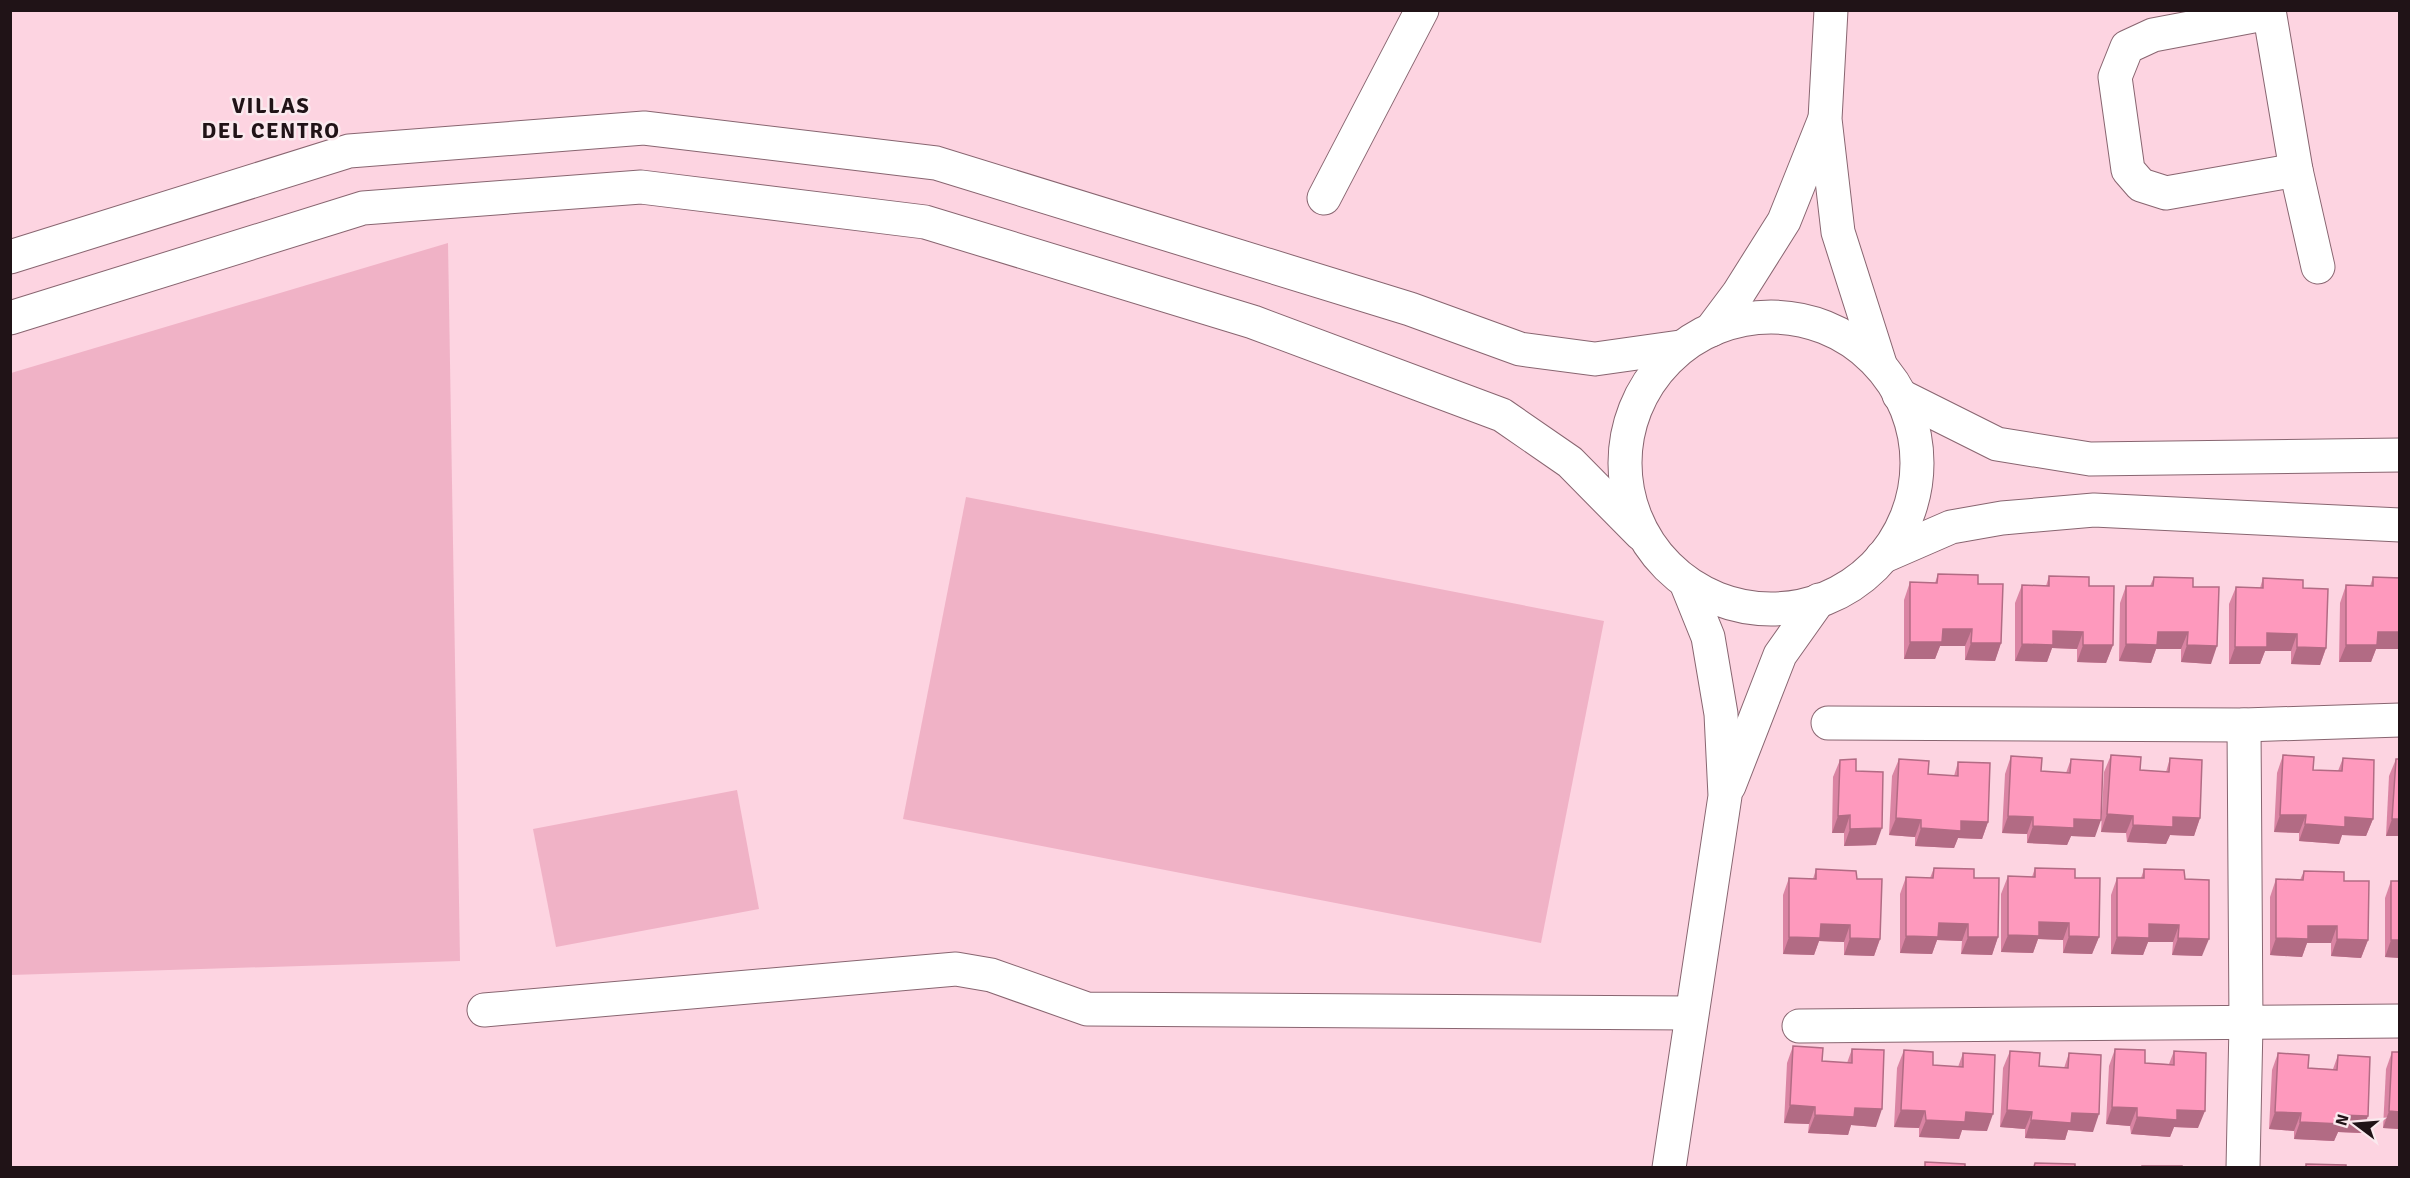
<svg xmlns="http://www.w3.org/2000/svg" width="2410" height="1178" viewBox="0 0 2410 1178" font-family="Signika,sans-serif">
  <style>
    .green { fill: #f0b2c6 }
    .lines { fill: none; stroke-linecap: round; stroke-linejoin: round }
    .minor-casing { stroke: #886570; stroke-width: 35 }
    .minor { stroke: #fff; stroke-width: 33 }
    .wall { fill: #da84a3 }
    .shaded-wall { fill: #b26b84 }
    .building { fill: #fe99bd; stroke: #b26b84; stroke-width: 1.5 }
    .labels { text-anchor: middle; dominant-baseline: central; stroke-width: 5; stroke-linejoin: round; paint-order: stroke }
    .district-label { font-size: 22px; font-weight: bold; letter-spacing: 1.5px; fill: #201317; stroke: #fae9ee }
  </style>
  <rect width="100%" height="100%" fill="#fdd4e1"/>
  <g class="green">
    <path d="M448 243 460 961 11 975V373Z"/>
    <path d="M966 497 1604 621 1541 943 903 819Z"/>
    <path d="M737 790 759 909 556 947 533 829Z"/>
  </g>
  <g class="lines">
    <defs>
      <g id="minor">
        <path d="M1831 10 1825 119 1838 232 1880 364"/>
        <path d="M2269 10 2296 170 2318 267"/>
        <path d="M2269 13 2153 35 2127 47 2115 77 2128 170 2141 185 2166 193 2296 170"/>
        <path d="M1324 198 1422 10"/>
        <path d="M10 257 349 151 644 128 936 163 1410 309 1520 349 1595 359 1680 347"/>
        <circle cx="1771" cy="463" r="146"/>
        <path d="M10 318 363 208 641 187 925 222 1253 322 1502 415 1570 462 1641 534"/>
        <path d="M1711 330 1738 294 1784 221 1824 121"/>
        <path d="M1899 395 1997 444 2090 459 2400 455"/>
        <path d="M1882 557 1951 527 2002 518 2094 510 2400 525"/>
        <path d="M1828 723 2244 725 2400 720"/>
        <path d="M1729 786 1780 655 1819 600"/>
        <path d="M484 1010 956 969 991 975 1087 1009 1690 1013"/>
        <path d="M1799 1026 2400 1021"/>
        <path d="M1669 1168 1725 796 1721 714 1708 637 1687 585"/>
        <path d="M2243 1168 2246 1024 2244 725"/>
      </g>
    </defs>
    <use href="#minor" class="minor-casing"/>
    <use href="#minor" class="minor"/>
  </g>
  <g class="wall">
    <path d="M1938 574 1978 584 2001 643 1995 661 1965 660V646H1940L1935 659H1904V600L1910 582 1935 583Z"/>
    <path d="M2049 576 2089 586 2113 645 2106 663 2077 662V649L2052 648 2047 662 2015 661V603L2022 585 2046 586Z"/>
    <path d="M2154 577 2193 587 2211 664 2181 662V649H2156L2151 663 2119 661 2120 603 2126 586H2150Z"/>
    <path d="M2373 577 2400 578V649H2376L2371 662H2339L2340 603 2346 585 2370 586Z"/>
    <path d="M2263 578 2303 588 2326 648 2320 665 2291 664V651H2265L2260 664H2229V604L2236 587 2260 588Z"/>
    <path d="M2111 755 2140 770 2166 772 2170 758 2200 818 2194 836 2170 835 2166 844 2127 842 2126 833 2101 832 2104 772Z"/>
    <path d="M2283 755 2313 770 2338 771 2343 758 2373 819 2366 836 2342 835 2339 844 2299 841V833L2274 832 2277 773Z"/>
    <path d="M2011 756 2041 771 2066 773 2071 759 2095 837 2071 836 2067 845 2027 843V834L2002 833 2005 774Z"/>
    <path d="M1899 759 1928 774 1954 776 1958 762 1988 822 1982 839 1958 838 1954 848 1915 846V837L1889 835 1892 776Z"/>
    <path d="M2396 759 2400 836H2386L2389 776Z"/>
    <path d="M1840 760 1856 771 1876 845 1844 846V833H1832L1833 777Z"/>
    <path d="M1934 868 1974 878 1998 937 1992 955 1961 954 1962 941 1937 940 1932 954 1900 953V894L1906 877 1930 878Z"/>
    <path d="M2035 868 2075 878 2099 937 2092 954 2063 953V940L2038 939 2033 953 2001 952V894L2008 876 2032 877Z"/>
    <path d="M1816 869 1857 879 1880 939 1874 956 1844 955V942L1819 941 1814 955 1783 954V895L1789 878 1813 879Z"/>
    <path d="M2144 869 2185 879 2202 956 2172 955 2173 942H2148L2143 955 2111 954V895L2117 878H2141Z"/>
    <path d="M2304 871 2344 881 2368 940 2361 958 2331 956V943H2307L2302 957 2270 955V897L2276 879 2300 880Z"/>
    <path d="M2391 881 2400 958 2385 957V898Z"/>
    <path d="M1793 1046 1822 1061 1847 1063 1852 1049 1876 1127 1851 1125 1848 1135 1808 1133 1809 1124 1784 1123 1787 1063Z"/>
    <path d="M2115 1049 2145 1063 2169 1064 2174 1051 2198 1128 2174 1127 2170 1137 2131 1134 2130 1126 2106 1124 2109 1066Z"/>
    <path d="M1904 1050 1933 1065 1958 1067 1963 1053 1987 1131 1962 1130 1959 1139 1919 1137V1128L1894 1127 1897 1068Z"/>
    <path d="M2010 1051 2039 1066 2064 1068 2069 1053 2093 1132 2068 1130 2065 1140 2025 1138V1129L2000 1127 2003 1068Z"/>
    <path d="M2392 1052H2400V1129L2383 1128 2386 1069Z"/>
    <path d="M2278 1053 2308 1068 2333 1069 2338 1055 2362 1133 2338 1132 2334 1141 2294 1139V1131L2269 1129 2272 1070Z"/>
  </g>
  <g class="shaded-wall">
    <path d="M1943 629H1972L1965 646H1940L1935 659H1904L1910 642Z"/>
    <path d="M2053 631 2083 632 2077 649 2052 648 2047 662 2015 661 2022 644Z"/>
    <path d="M2158 632H2188L2181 649H2156L2151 663 2119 661 2126 644Z"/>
    <path d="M2378 632H2400V649H2376L2371 662H2339L2346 645Z"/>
    <path d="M2267 633 2297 634 2291 651H2265L2260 664H2229L2235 647Z"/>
    <path d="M1971 643H2001L1995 661 1965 660Z"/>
    <path d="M2083 645H2113L2106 663 2077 662Z"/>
    <path d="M2187 645 2217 646 2211 664 2181 662Z"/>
    <path d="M2297 647 2326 648 2320 665 2291 664Z"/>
    <path d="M2107 814 2133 816 2126 833 2101 832Z"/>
    <path d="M1850 815 1844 833H1832L1838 816Z"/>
    <path d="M2280 815H2306L2299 833 2274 832Z"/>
    <path d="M2008 816 2033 817 2027 834 2002 833Z"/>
    <path d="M2173 817 2200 818 2194 836 2170 835 2166 844 2127 842 2133 825Z"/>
    <path d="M2345 817 2373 819 2366 836 2342 835 2339 844 2299 841 2305 824Z"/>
    <path d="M1896 818 1921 820 1915 837 1889 835Z"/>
    <path d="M2074 819 2101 820 2095 837 2071 836 2067 845 2027 843 2033 826Z"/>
    <path d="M2392 819H2400V836H2386Z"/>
    <path d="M1961 821 1988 822 1982 839 1958 838 1954 848 1915 846 1921 828Z"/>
    <path d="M1882 828 1876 845 1844 846 1850 829Z"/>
    <path d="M2039 922 2069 923 2063 940 2038 939 2033 953 2001 952 2008 935Z"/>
    <path d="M1939 923 1968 924 1962 941 1937 940 1932 954 1900 953 1906 936Z"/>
    <path d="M1821 924 1850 925 1844 942 1819 941 1814 955 1783 954 1789 937Z"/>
    <path d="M2149 924 2179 925 2173 942H2148L2143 955 2111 954 2117 937Z"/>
    <path d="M2308 926H2337L2331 943H2307L2302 957 2270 955 2276 938Z"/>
    <path d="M2069 936 2099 937 2092 954 2063 953Z"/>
    <path d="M1968 937H1998L1992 955 1961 954Z"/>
    <path d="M1850 938 1880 939 1874 956 1844 955Z"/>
    <path d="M2178 938 2209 939 2202 956 2172 955Z"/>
    <path d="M2337 939 2368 940 2361 958 2331 956Z"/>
    <path d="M2391 940H2400V958L2385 957Z"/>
    <path d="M1790 1105 1815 1107 1809 1124 1784 1123Z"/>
    <path d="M2112 1107 2137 1108 2130 1126 2106 1124Z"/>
    <path d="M1855 1108 1882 1109 1876 1127 1851 1125 1848 1135 1808 1133 1815 1115Z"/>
    <path d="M1901 1110 1925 1111 1919 1128 1894 1127Z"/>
    <path d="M2007 1110 2032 1112 2025 1129 2000 1127Z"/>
    <path d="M2177 1110 2205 1111 2198 1128 2174 1127 2170 1137 2131 1134 2137 1117Z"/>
    <path d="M2389 1111 2400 1112V1129L2383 1128Z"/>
    <path d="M1966 1112 1993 1114 1987 1131 1962 1130 1959 1139 1919 1137 1926 1120Z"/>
    <path d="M2275 1112 2301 1113 2294 1131 2269 1129Z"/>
    <path d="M2072 1113 2099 1114 2093 1132 2068 1130 2065 1140 2025 1138 2031 1120Z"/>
    <path d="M2341 1115 2368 1116 2362 1133 2338 1132 2334 1141 2294 1139 2300 1122Z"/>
  </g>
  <g class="building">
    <path d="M1938 574 1978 575V584H2003L2001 643H1971L1972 629H1943L1942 642H1910V582L1937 583Z"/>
    <path d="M2049 576 2089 577V586H2114L2113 645H2083V632L2053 631V645L2022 644V585L2049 586Z"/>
    <path d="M2154 577 2193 578V587H2219L2217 646 2187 645 2188 632H2158L2157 645 2126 644V586H2153Z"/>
    <path d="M2373 577 2400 578V632H2378L2377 645H2346V585L2373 586Z"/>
    <path d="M2263 578 2303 580V588L2328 589 2326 648 2297 647V634L2267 633V647H2235L2236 587 2263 588Z"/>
    <path d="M2111 755 2141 757 2140 770 2169 772 2170 758 2202 760 2200 818 2173 817V827L2133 825V816L2107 814Z"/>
    <path d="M2283 755 2314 757 2313 770 2342 771 2343 758 2374 760 2373 819 2345 817V827L2305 824 2306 815H2280Z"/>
    <path d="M2011 756 2042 758 2041 771 2070 773 2071 759 2103 761 2101 820 2074 819V828L2033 826V817L2008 816Z"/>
    <path d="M1856 759V771L1883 772 1882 828 1850 829V815L1838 816 1840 760Z"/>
    <path d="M1899 759 1929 761 1928 774 1958 776V762L1990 763 1988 822 1961 821V831L1921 828V820L1896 818Z"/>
    <path d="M2396 759H2400V819H2392Z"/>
    <path d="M1934 868 1974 869V878H1999L1998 937H1968V924L1939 923 1938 937 1906 936V877L1933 878Z"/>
    <path d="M2035 868 2075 869V878H2100L2099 937 2069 936V923L2039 922V936L2008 935V876L2035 877Z"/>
    <path d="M1816 869 1856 871 1857 879H1882L1880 939 1850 938V925L1821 924 1820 938 1789 937V878L1816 879Z"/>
    <path d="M2144 869 2184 870 2185 879 2209 880V939L2178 938 2179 925 2149 924V938L2117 937V878H2144Z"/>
    <path d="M2304 871 2344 872V881H2369L2368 940 2337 939V926H2308V939L2276 938V879L2303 880Z"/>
    <rect x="2391" y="881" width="9" height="59"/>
    <path d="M1793 1046 1823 1048 1822 1061 1852 1063V1049L1884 1050 1882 1109 1855 1108 1854 1117 1815 1115V1107L1790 1105Z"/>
    <path d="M2115 1049 2145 1050V1063L2174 1065V1051L2206 1053 2205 1111 2177 1110V1120L2137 1117V1108L2112 1107Z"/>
    <path d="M1904 1050 1933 1052V1065L1963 1067V1053L1995 1055 1993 1114 1966 1112 1965 1122 1926 1120 1925 1111 1901 1110Z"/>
    <path d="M2010 1051 2040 1053 2039 1066 2068 1068 2069 1053 2101 1055 2099 1114 2072 1113 2071 1123 2031 1120 2032 1112 2007 1110Z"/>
    <path d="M2392 1052H2400V1112L2389 1111Z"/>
    <path d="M2278 1053 2309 1055 2308 1068 2337 1070 2338 1055 2370 1057 2368 1116 2341 1115V1124L2300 1122 2301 1113 2275 1112Z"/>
    <path d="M1925 1162 1965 1164V1167H1925Z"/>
    <path d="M2035 1163 2075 1164V1167H2034Z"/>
    <path d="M2306 1164 2346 1165V1167H2306Z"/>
    <rect x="2142" y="1166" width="40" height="1"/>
  </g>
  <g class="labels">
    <g class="district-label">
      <text x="271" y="105">VILLAS<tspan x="271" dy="25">DEL CENTRO</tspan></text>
    </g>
  </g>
  <rect width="2410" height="1178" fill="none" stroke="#201317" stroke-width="24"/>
  <g transform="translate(2356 1124) rotate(286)" stroke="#fae9ee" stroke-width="4.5" paint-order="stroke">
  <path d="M0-4.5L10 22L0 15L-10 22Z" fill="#201317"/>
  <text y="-9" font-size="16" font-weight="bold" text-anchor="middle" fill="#201317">N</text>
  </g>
</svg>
